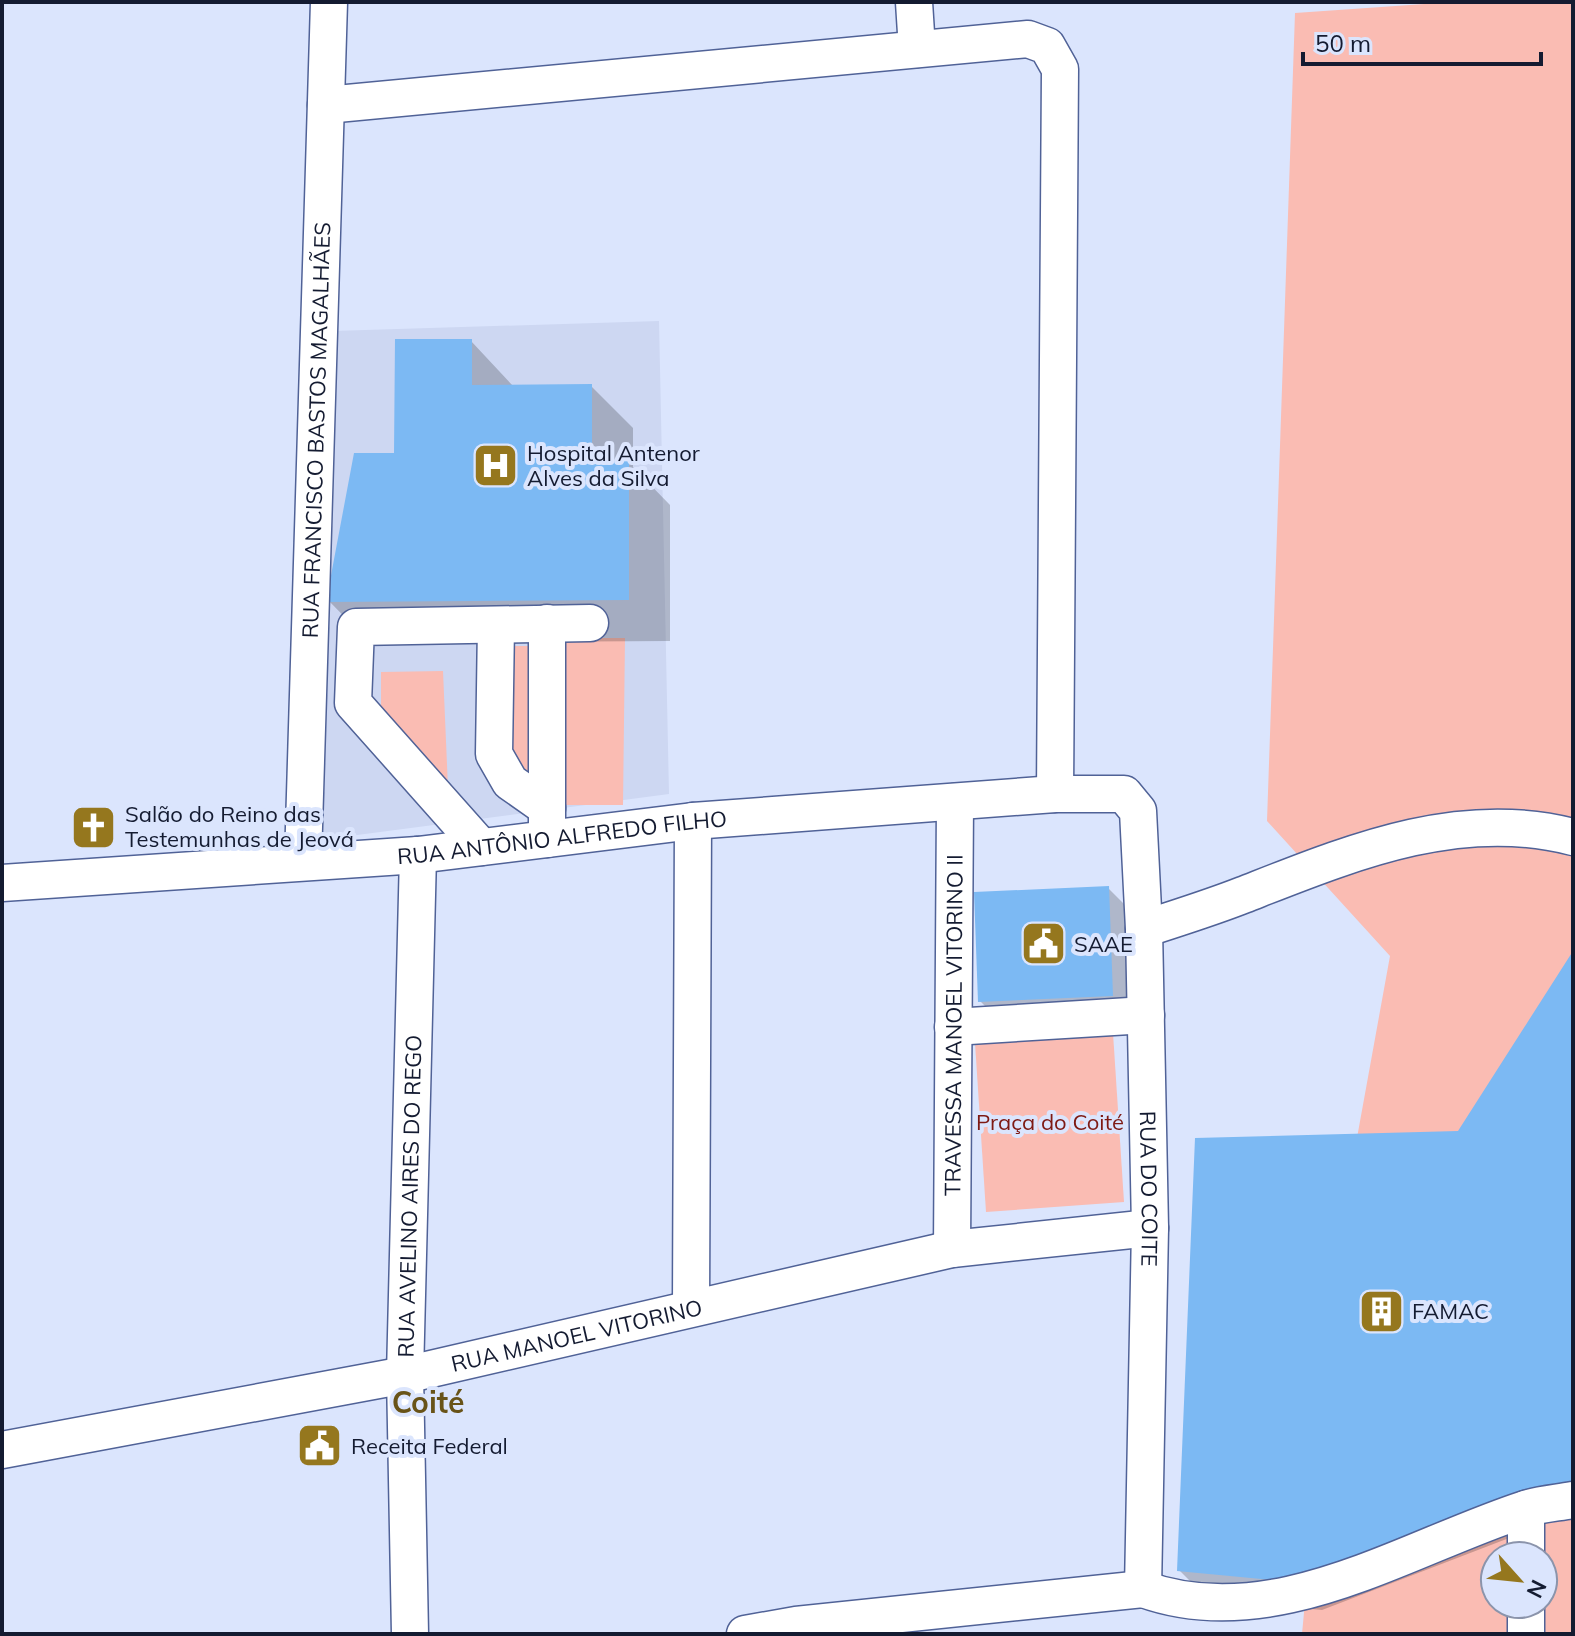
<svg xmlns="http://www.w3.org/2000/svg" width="1575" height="1636" viewBox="0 0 1575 1636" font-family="Mulish,sans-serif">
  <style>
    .built { fill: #cdd7f2 }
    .green { fill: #fabcb3; fill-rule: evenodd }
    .shadow { fill: #0003 }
    .building { fill: #7cb9f3 }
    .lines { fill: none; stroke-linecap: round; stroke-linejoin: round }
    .minor-casing { stroke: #506297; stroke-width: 39 }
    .minor { stroke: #fff; stroke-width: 36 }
    .labels { text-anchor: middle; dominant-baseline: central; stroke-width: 8; stroke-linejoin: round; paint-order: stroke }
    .street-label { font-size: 22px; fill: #141b31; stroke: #dbe5fd }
    .poi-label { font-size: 22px; fill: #141b31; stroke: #dbe5fd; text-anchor: start }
    .park-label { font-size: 22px; fill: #7e1a14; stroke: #dbe5fd }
    .district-label { font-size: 30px; font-weight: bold; fill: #685318; stroke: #dbe5fd }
  </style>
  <rect width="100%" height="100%" fill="#dbe5fd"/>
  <path class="built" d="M659 321 669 794 319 840 333 331Z"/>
  <g class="green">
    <path d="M1453 2H1573V1634H1302L1339 1237 1390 956 1267 821 1295 13ZM1495 1556H1543V1604H1495Z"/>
    <path d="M559 638H625L623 805H558Z"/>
    <path d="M511 646H531L532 782 510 749Z"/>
    <path d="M443 671 448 788 381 743V672Z"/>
    <path d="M1113 1033 1124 1202 986 1212 975 1043Z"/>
  </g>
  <g class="shadow">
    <path d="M471 341 513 386H591L633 428V467L670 505V641L370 643 329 601 396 455Z"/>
    <path d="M1108 888 1137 917 1141 1024 1009 1030 980 1001Z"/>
    <path d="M1573 954 1561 1518 1322 1610 1208 1599 1179 1570Z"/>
  </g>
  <g class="building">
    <path d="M395 339H472V385L592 384V461H629V600L326 602 354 453H394Z"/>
    <path d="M1109 886 1113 996 978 1002 974 892Z"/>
    <path d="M1573 951V1485L1292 1582 1177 1571 1195 1138 1458 1131Z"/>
  </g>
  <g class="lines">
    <defs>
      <g id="minor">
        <path d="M914 2 917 49"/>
        <path d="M326 105 1028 39 1047 46 1060 69 1055 794"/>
        <path d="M547 623V839"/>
        <path d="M496 625 494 754 510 782 547 808"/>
        <path d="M481 847 353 703 356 627 590 623"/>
        <path id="s1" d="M303 860 329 2"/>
        <path id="s2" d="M2 883 418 855 693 821 1055 794H1124L1138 811 1144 929 1150 1228 1143 1589"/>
        <path d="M1144 929C1177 918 1210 908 1243 895 1348 854 1458 807 1573 837"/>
        <path d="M953 1027 1146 1015"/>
        <path id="s3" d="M952 1249 955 802"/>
        <path d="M691 1307 693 821"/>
        <path id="s4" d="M2 1450 405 1375 952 1249 1150 1228"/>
        <path d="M1526 1509V1556"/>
        <path d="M1143 1589C1273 1636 1405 1548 1525 1509 1540 1504 1557 1503 1573 1500"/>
        <path d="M1526 1604V1634"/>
        <path id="s5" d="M410 1634 405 1375 418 855"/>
        <path d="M745 1634 796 1625 1143 1589"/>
      </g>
    </defs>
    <use href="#minor" class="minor-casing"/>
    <use href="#minor" class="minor"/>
  </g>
  <defs>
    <symbol id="hospital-square" viewBox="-11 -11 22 22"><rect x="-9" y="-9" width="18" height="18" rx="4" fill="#95771e" stroke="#dbe5fd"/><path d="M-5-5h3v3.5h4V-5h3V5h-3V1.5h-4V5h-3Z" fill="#fff"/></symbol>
    <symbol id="church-square" viewBox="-11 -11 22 22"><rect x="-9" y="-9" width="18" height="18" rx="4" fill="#95771e" stroke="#dbe5fd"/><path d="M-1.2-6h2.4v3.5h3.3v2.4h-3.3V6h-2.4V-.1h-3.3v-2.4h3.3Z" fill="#fff"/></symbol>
    <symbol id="civic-square" viewBox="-11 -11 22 22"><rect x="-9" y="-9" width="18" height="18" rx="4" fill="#95771e" stroke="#dbe5fd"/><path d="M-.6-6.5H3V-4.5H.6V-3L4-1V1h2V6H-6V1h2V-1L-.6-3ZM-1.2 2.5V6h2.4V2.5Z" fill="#fff"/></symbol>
    <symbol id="building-square" viewBox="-11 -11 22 22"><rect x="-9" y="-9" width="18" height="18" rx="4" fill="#95771e" stroke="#dbe5fd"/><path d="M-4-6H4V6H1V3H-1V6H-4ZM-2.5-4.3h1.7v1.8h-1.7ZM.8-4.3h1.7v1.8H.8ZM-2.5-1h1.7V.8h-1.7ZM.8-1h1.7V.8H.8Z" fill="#fff"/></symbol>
  </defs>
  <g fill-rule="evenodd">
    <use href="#hospital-square" x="470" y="440" width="51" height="51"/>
    <use href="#church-square" x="68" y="802" width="51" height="51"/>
    <use href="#civic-square" x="1018" y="918" width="51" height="51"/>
    <use href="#building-square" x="1356" y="1286" width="51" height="51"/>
    <use href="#civic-square" x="294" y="1420" width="51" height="51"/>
  </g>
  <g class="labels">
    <g class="street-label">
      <text stroke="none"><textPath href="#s1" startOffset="430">RUA FRANCISCO BASTOS MAGALHÃES</textPath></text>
      <text stroke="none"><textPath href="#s2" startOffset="562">RUA ANTÔNIO ALFREDO FILHO</textPath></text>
      <text stroke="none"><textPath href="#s3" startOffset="224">TRAVESSA MANOEL VITORINO II</textPath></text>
      <text stroke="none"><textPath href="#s2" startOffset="1526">RUA DO COITE</textPath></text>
      <text stroke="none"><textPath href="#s5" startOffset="438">RUA AVELINO AIRES DO REGO</textPath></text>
      <text stroke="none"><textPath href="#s4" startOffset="586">RUA MANOEL VITORINO</textPath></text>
    </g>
    <g class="poi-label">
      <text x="527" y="453">Hospital Antenor<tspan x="527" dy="25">Alves da Silva</tspan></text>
      <text x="125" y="814">Salão do Reino das<tspan x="125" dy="25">Testemunhas de Jeová</tspan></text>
      <text x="1074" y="944">SAAE</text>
      <text x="1412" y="1311">FAMAC</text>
      <text x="351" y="1446">Receita Federal</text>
    </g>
    <g class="park-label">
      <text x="1050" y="1122">Praça do Coité</text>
    </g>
    <g class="district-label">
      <text x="428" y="1402">Coité</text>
    </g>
  </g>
  <rect width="1575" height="1636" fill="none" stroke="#141b31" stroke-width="8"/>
  <g transform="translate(1519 1580) rotate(117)"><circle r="38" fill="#dbe5fd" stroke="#8b94ab" stroke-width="2"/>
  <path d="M0-6L14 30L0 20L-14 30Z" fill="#95771e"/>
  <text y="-12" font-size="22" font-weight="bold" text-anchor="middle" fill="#141b31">N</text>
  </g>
  <path d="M1303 52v12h238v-12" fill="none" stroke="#141b31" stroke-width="4"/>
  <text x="1315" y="52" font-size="24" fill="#141b31" stroke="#dbe5fd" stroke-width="6" paint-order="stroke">50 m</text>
</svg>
